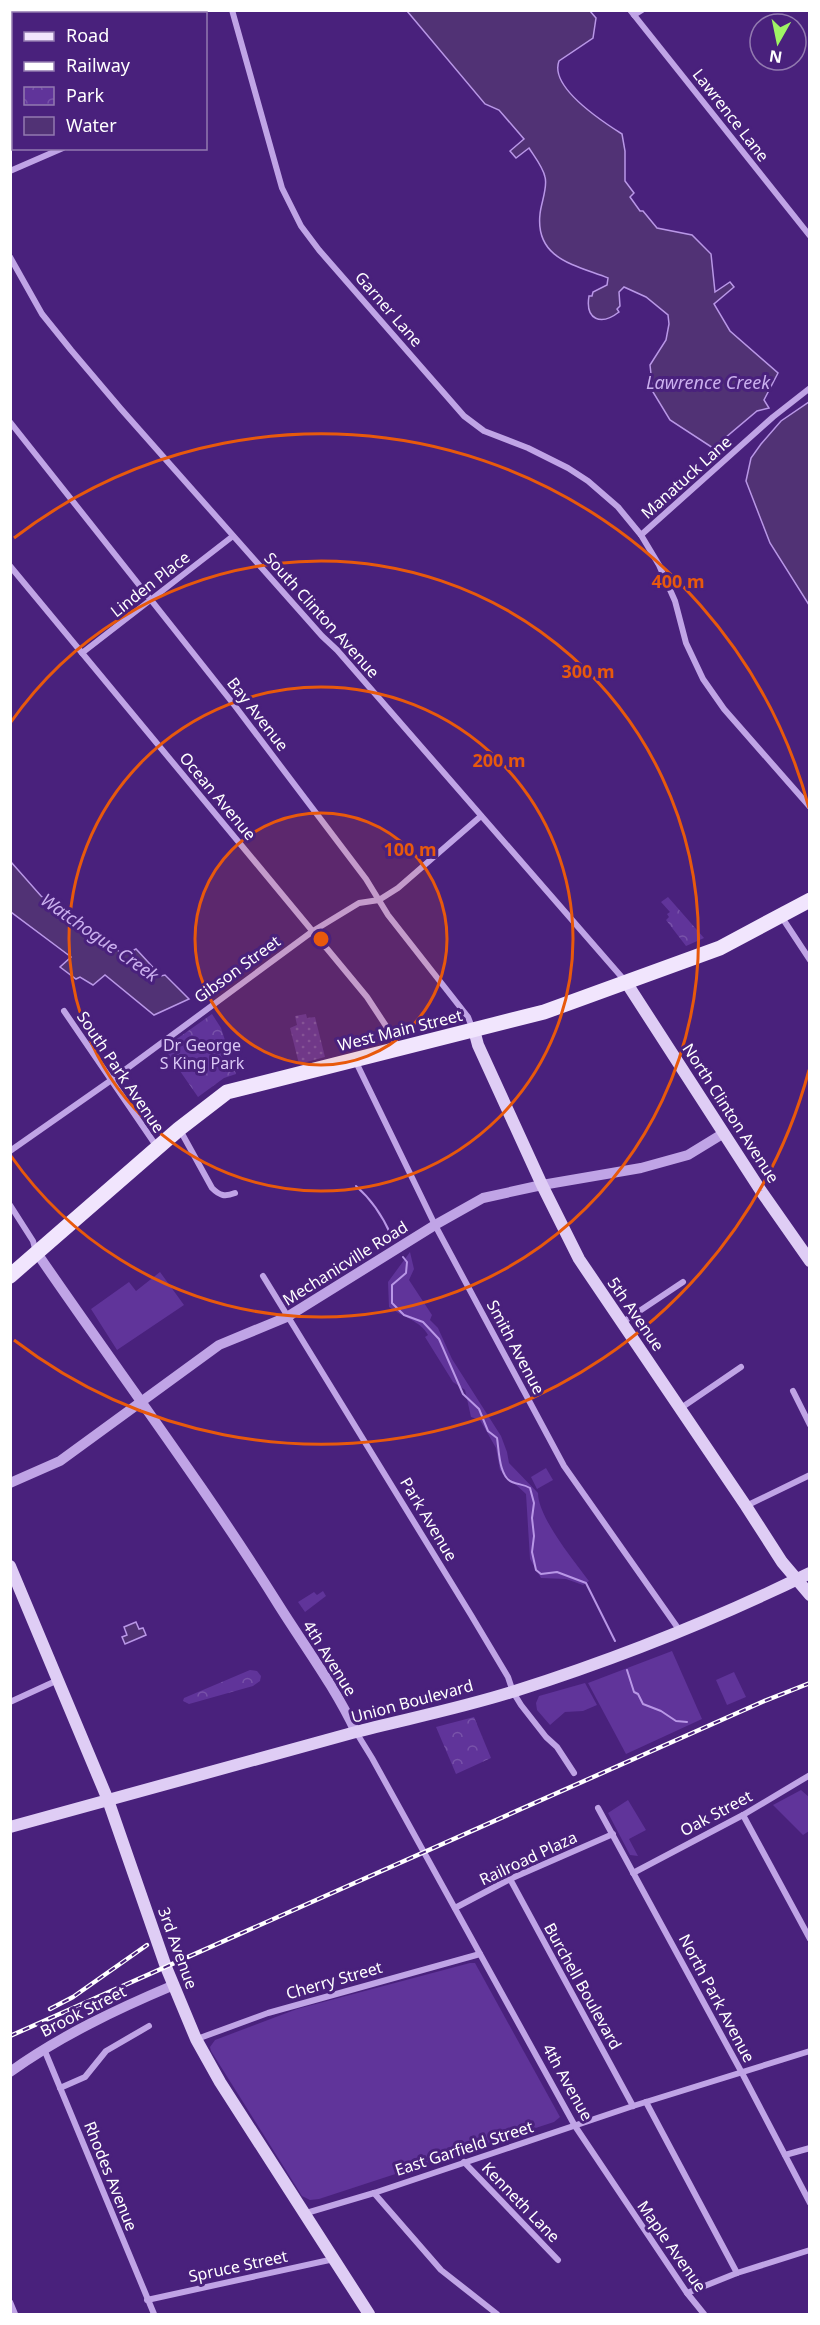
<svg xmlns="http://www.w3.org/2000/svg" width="820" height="2325" viewBox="0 0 820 2325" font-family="'Noto Sans',sans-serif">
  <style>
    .grass { fill: #60349a }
    .park { fill: url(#park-crowns) }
    .garden { fill: url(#garden-dots) }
    .water { fill: #513275; stroke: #b997e7; stroke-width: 1.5 }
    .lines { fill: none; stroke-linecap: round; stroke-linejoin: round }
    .stream { stroke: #b997e7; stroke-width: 2 }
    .minor { stroke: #c0a4e6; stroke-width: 6 }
    .tertiary { stroke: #c0a4e6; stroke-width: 10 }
    .secondary { stroke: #dfcdf5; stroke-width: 12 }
    .primary { stroke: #f1e5fd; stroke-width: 15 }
    .rail-casing { stroke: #fff; stroke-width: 4.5 }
    .rail { stroke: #49217c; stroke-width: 2; stroke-dasharray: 7; stroke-linecap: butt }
    .ring { fill: none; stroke: #e8590c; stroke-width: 3 }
    .labels { text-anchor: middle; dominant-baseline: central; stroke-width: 6; stroke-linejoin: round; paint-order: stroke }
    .street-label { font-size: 16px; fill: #fff; stroke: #49217c }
    .park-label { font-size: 16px; fill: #dac7f5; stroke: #49217c }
    .water-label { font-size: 18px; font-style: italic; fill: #caafee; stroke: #49217c }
    .centre { fill: #e8590c; stroke: #49217c; stroke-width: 3 }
    .ring-label { font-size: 18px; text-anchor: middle; font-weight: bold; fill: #e8590c; stroke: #49217c; stroke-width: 6; stroke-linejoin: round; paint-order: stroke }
  </style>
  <defs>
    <pattern id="park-crowns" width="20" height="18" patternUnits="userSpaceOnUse" patternTransform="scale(1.5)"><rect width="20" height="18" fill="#60349a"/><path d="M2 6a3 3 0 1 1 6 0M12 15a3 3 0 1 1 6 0" fill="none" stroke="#7852a9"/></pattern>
    <pattern id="garden-dots" width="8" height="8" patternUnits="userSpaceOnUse" patternTransform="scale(1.5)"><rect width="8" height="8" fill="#60349a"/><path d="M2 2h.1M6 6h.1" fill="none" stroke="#7852a9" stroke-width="1.8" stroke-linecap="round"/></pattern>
  </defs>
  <rect width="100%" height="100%" fill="#49217c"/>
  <g class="grass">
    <path d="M410 1252 414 1269 409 1280 432 1315 430 1320 438 1328 452 1359 501 1436 507 1452 509 1463 538 1493C538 1517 574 1561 589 1581L583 1585 566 1579 541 1578 530 1559 526 1494 500 1470 496 1448 480 1420 471 1417 465 1390 453 1382 425 1337 428 1335C421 1321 402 1317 389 1307L388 1282Z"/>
    <path d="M160 1272 184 1305 117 1350 91 1309 129 1282 136 1291Z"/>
    <path d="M546 1468 553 1480 537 1489 531 1477Z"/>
    <path d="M323 1591 326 1596 305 1612 298 1602 314 1592 317 1595Z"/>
    <path d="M672 1651 702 1719 626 1754 588 1683Z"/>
    <path d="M734 1672 746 1697 727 1705 716 1680Z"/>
    <path d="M585 1683 597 1705 583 1711 565 1712 550 1725 537 1710 536 1703 539 1696Z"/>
    <path d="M801 1790 810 1798 809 1831 803 1835 773 1805Z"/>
    <path d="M628 1800 646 1830 629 1839 638 1856 630 1855 608 1813Z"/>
    <path d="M470 1963H475L560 2117 554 2122 319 2199 310 2200 302 2196 211 2051 210 2047 215 2040 297 2009Z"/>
  </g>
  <g class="park">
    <path d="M668 897 704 938 686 946 666 920 669 917 667 914 670 912 661 902Z"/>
    <path d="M212 1014 221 1028 236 1074 224 1078 198 1097 164 1048Z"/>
    <path d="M250 1670 257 1671 261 1676 260 1681 253 1686 189 1704 183 1701 184 1698Z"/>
    <path d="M474 1717 491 1758 456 1774 436 1727Z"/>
  </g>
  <path class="garden" d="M306 1014 307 1018 315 1017 325 1057 299 1064 290 1028 297 1025 295 1016Z"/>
  <g class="water">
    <path d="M407 11H590L596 18 593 38 559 61C549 87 603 122 622 134L625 151V181L634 193 630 197 640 211H643L657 228 692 235 711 254 715 292 730 282 734 287 714 304 730 331 778 373 764 400 769 408 757 411 713 448 670 420 653 392 650 365 666 340 669 324 668 315 646 297 624 287 619 292 620 306 617 309 619 312C601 326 585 320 589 296H592L593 292 607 285 608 278C575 265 535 259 540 214 541 203 548 187 545 177 543 167 534 156 529 148L516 158 510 151 524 139 499 110 485 104Z"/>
    <path d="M809 402V605L770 543 746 481 751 458 761 444 781 421Z"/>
    <path d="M11 862 41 896 124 955 136 949 161 976 165 975 189 999 154 1015 105 975 93 985 80 977 76 979 60 967 71 957 11 912Z"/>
    <path d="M136 1622 139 1629 143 1628 146 1635 125 1644 122 1637 127 1635 124 1627Z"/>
  </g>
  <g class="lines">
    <g class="stream">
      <path d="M356 1186C371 1199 383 1217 391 1235"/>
      <path d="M403 1257 407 1262 406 1273 392 1285V1303L404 1315 423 1322 439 1339 463 1394 479 1409 488 1431 497 1438C499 1450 499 1477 512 1482 519 1485 524 1484 530 1488L534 1503 532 1518 534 1536 532 1552 536 1570 541 1574 557 1572 586 1583 615 1641"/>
      <path d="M627 1670 634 1692 638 1694 643 1704 661 1711 676 1721 687 1722"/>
    </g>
    <g class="minor">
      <path d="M232 10 282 188 301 226 319 250 464 416 484 431 528 448 568 468 588 481 618 507 641 535 659 565 675 601 686 643 703 679 724 709 810 807"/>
      <path d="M630 10 810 236"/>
      <path d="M634 15 642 10"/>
      <path d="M10 45 14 44"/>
      <path d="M10 171 63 148"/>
      <path d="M10 257 42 314 71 350 121 409 322 636 337 650 626 982"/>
      <path d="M10 422 235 706 366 879 388 915 468 1017 473 1030"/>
      <path d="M641 535 773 417 810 388"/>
      <path d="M10 566 367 997 388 1029 398 1048"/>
      <path d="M82 653 233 536"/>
      <path d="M781 916 810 960"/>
      <path d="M64 1011 157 1147"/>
      <path d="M355 1060 435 1225 564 1466 680 1631"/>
      <path d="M180 1130 212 1188C220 1196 225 1197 235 1193"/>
      <path d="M10 1151 110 1081 313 931 359 903 379 900 398 888 481 816"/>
      <path d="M10 1205 33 1241 36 1252"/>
      <path d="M263 1276 471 1615 508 1677 513 1692 521 1705 546 1737 557 1747 574 1773"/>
      <path d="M623 1322 683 1282"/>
      <path d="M793 1391 810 1425"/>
      <path d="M681 1408 741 1367"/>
      <path d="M746 1506 810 1475"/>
      <path d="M10 1702 58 1680"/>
      <path d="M356 1732 372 1758 575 2126 687 2293 704 2314"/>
      <path d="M598 1808 742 2073 810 2203"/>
      <path d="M743 1815 810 1939"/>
      <path d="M633 1873 743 1815 810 1775"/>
      <path d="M510 1879 633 2106"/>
      <path d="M455 1908 510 1879 613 1834"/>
      <path d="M197 2039 268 2013 480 1954"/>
      <path d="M44 2049 154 2314"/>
      <path d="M60 2088 85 2077 106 2051 149 2026"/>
      <path d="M646 2102 737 2273"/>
      <path d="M785 2155 810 2148"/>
      <path d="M464 2162 558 2260"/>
      <path d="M374 2193 441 2270 497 2314"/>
      <path d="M303 2214 374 2193 633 2106 810 2051"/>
      <path d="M687 2293 737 2273 810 2250"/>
      <path d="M147 2300 334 2259"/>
      <path d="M10 2302 15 2314"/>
    </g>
    <g class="tertiary">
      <path d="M37 1253C117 1370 203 1484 278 1604 305 1647 335 1687 356 1732"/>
      <path d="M10 1483 60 1461 219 1345 287 1317 435 1225 483 1198 542 1185 641 1168 688 1155 724 1133"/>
      <path d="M10 2072C60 2036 117 2009 174 1985"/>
    </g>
    <g class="secondary">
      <path d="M626 982 761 1191 810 1261"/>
      <path d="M474 1030 478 1045 542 1185 579 1259 746 1506 782 1562 810 1595"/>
      <path d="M10 1566 108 1800 166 1967 196 2039 220 2082 369 2314"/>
      <path d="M10 1827C124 1796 238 1765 352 1733 406 1719 462 1708 515 1691 616 1659 714 1620 810 1573"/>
    </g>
    <path class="primary" d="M10 1276 179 1129 227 1092 544 1012 720 948 810 900"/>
    <defs>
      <g id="rail">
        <path d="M50 2009 73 1997 147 1945"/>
        <path d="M10 2036 762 1702 810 1683"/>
      </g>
    </defs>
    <use href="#rail" class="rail-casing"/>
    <use href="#rail" class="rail"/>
  </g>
  <circle cx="321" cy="939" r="126" fill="#e8590c" fill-opacity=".12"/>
  <g class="ring">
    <circle cx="321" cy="939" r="126"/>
    <circle cx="321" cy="939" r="252"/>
    <path d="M11 722A378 378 0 1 1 11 1156"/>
    <path d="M809 1070A505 505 0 0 1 14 1340M14 538A505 505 0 0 1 809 808"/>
  </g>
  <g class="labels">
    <g class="street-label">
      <text transform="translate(731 115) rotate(52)">Lawrence Lane</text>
      <text transform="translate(389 309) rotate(49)">Garner Lane</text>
      <text transform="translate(686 477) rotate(-42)">Manatuck Lane</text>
      <text transform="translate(150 584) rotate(-38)">Linden Place</text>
      <text transform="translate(322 615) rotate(48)">South Clinton Avenue</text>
      <text transform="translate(258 714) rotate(52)">Bay Avenue</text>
      <text transform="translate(218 796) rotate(50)">Ocean Avenue</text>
      <text transform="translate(237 969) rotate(-36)">Gibson Street</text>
      <text transform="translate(400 1030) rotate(-14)">West Main Street</text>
      <text transform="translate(121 1072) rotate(56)">South Park Avenue</text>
      <text transform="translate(731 1113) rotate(57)">North Clinton Avenue</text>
      <text transform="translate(345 1263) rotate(-32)">Mechanicville Road</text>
      <text transform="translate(636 1314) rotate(55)">5th Avenue</text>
      <text transform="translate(516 1347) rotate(62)">Smith Avenue</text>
      <text transform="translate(429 1519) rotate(59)">Park Avenue</text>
      <text transform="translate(330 1658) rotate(58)">4th Avenue</text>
      <text transform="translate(412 1701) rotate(-15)">Union Boulevard</text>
      <text transform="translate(716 1813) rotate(-28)">Oak Street</text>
      <text transform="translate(528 1858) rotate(-25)">Railroad Plaza</text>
      <text transform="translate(178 1948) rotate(70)">3rd Avenue</text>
      <text transform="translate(334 1980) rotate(-16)">Cherry Street</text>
      <text transform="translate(583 1986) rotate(61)">Burchell Boulevard</text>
      <text transform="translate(717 1998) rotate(62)">North Park Avenue</text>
      <text transform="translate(83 2011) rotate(-27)">Brook Street</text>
      <text transform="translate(568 2082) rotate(61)">4th Avenue</text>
      <text transform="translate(464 2148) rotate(-18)">East Garfield Street</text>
      <text transform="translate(111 2176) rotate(68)">Rhodes Avenue</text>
      <text transform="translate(521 2202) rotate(46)">Kenneth Lane</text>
      <text transform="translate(672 2246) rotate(55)">Maple Avenue</text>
      <text transform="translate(238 2266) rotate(-12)">Spruce Street</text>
    </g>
    <g class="park-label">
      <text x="202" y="1045">Dr George<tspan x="202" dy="18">S King Park</tspan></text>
    </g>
    <g class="water-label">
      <text x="708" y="382">Lawrence Creek</text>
      <text transform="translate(100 937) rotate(35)">Watchogue Creek</text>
    </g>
  </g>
  <circle cx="321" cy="939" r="9" class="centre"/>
  <g class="ring-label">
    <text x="678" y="588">400 m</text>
    <text x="588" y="678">300 m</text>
    <text x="499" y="767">200 m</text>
    <text x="410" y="856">100 m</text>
  </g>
  <rect width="820" height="2325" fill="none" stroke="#ffffff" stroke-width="24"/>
  <rect x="12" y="12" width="195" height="138" fill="#49217c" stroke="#927ab0" stroke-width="1.5"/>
  <rect x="24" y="32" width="30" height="9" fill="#f1e5fd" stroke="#927ab0" stroke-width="1.5"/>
  <text x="66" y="42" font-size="18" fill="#ffffff">Road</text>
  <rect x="24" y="62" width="30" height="9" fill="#ffffff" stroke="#927ab0" stroke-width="1.5"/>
  <text x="66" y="72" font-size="18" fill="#ffffff">Railway</text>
  <rect x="24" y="87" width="30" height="18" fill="url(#park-crowns)" stroke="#927ab0" stroke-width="1.5"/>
  <text x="66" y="102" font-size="18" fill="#ffffff">Park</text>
  <rect x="24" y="117" width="30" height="18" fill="#513275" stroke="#927ab0" stroke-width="1.5"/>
  <text x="66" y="132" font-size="18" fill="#ffffff">Water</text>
  <g transform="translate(778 42) rotate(189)"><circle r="28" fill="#49217c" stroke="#927ab0" stroke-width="1.5"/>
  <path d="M0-4.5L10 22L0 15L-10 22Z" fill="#9ff365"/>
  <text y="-9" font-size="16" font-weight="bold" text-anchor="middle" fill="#ffffff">N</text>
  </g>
</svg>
